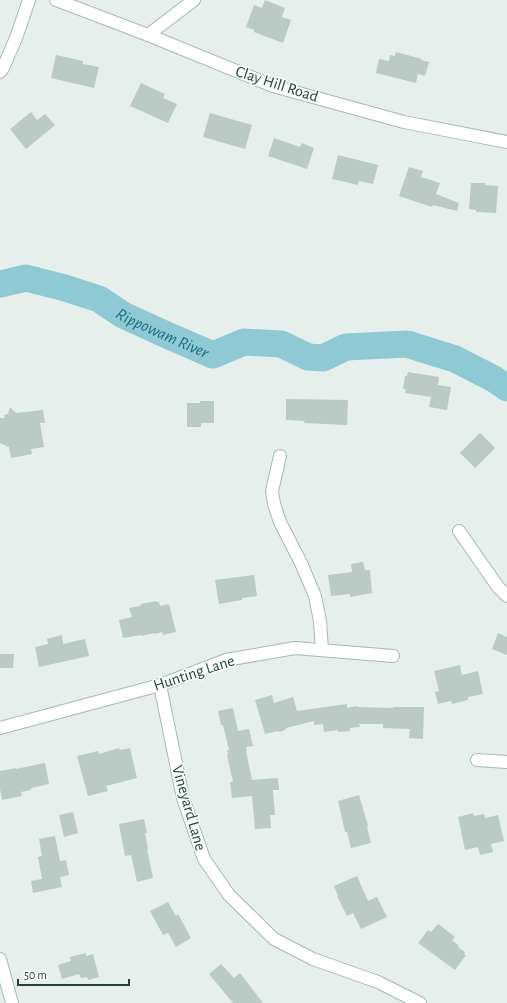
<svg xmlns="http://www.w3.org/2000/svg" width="507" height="1003" viewBox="0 0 507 1003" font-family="'Alegreya Sans',sans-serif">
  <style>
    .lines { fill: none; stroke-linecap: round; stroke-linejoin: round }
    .river { stroke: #8ec9d4; stroke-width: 27 }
    .building { fill: #bbcac4 }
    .minor-casing { stroke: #a8b8b2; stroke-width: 14 }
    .minor { stroke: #fff; stroke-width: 12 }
    .labels { text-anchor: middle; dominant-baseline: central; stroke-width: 3.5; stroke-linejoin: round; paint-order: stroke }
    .street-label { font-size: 16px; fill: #24423a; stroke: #f7fbf9 }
    .water-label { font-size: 17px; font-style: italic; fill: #1c6f80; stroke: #f7fbf9 }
  </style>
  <rect width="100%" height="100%" fill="#e6efeb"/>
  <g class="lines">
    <path class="river" id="s1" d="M0 284 26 278 65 288 99 299 123 315 169 336 213 355 244 342 281 344 308 357 323 358 346 347 407 344 455 359 494 379 507 388"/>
  </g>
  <g class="building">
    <path d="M265 0 285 8 282 17 291 20 283 43 254 32V30L246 27 254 5 262 8Z"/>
    <path d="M396 52 422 59 421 60 429 62 425 76 418 74 416 83 376 73 379 59 389 61 390 55 395 56Z"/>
    <path d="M56 55 83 61V64L99 67 94 88 51 78Z"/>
    <path d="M141 83 165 94 163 98 177 104 168 123 130 106Z"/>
    <path d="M31 112 37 120 45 114 55 125 26 149 10 129Z"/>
    <path d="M210 113 252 125 245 149 203 137Z"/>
    <path d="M274 138 300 147 302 143 314 148 307 169 268 156Z"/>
    <path d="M338 155 378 165 373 184 359 181 358 185 332 179Z"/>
    <path d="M409 167 423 171 421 177 440 183 436 194 459 203 457 211 433 205 432 207 399 196Z"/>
    <path d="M471 183H485V185L498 186 496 213 476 212V210L469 209Z"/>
    <path d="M408 372 439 377 438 385 451 387 447 410 429 407 431 397 405 393 406 389H403L405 376H407Z"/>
    <path d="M286 399 348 400 347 425 304 423 305 421 286 420Z"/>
    <path d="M200 401H214V423H201V427H187V403H200Z"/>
    <path d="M10 407 16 413 43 410 45 423H40L44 447 31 449 32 454 11 458 9 447 0 443V418H5L4 415 8 414Z"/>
    <path d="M480 433 495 448 475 468 460 453Z"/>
    <path d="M363 562 365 570H370L372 593 350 597V594L331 596 328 575 352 572 351 564Z"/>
    <path d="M254 575 257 596 242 598V600L219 604 215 580Z"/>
    <path d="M156 601 157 602H159L160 606 169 604 176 632 163 635 162 632 155 634V633L141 636V635L123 638 119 620 132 617 129 608 140 606 141 604Z"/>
    <path d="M498 633 507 637V655L492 649Z"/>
    <path d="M62 635 63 644 85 639 89 656 39 667 35 647 48 644 47 639Z"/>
    <path d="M0 654H14L13 668H0Z"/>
    <path d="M460 665 462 675 478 671 483 694 468 697V700L452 704 451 701 438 704 435 692 439 691 434 671Z"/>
    <path d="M272 695 274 703 293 697 297 711 347 704V708L357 706V707L393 708V707H424L423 739 409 738 410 729 383 728V724H359L360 727 350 728V731L338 732V730L324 732 323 724 314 725V721L286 728 285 730 280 732 278 731 265 734 255 700Z"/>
    <path d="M233 708 238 731 249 729 253 746 246 747 247 751H246L252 780 278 778 279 790H273L275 815H270L271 828 255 829 252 796 232 798 230 782H233L227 755H228L227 750H229L223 725H221L218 711Z"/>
    <path d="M119 748 120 750 130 748 137 778 106 786 108 791 88 796 77 756 98 751 99 754Z"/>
    <path d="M45 763 49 784 31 788V790L21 792 22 796 2 800 0 789V771L16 768V769Z"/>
    <path d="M359 795 368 826 367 827 371 843 351 848 347 832H345L338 801Z"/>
    <path d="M73 812 78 833 64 837 59 815Z"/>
    <path d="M473 813 474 816 484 814 485 818 498 815 504 841 491 844 493 852 480 855 478 847 465 850 458 817Z"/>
    <path d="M144 819 147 833H145L148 849H147L153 878 137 882 131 855 125 856 119 824Z"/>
    <path d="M55 836 60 861 66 860 69 875 60 877 62 887 33 893 31 881 42 879 38 857 42 856 39 839Z"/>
    <path d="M357 876 368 901 377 897 387 917 361 929 353 913 347 916 337 896H338L334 886Z"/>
    <path d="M168 902 176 916 178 914 191 938 176 947 168 933 163 935 150 911Z"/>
    <path d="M438 924 455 937 452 940 459 946 458 947 465 952 464 954 466 955 455 970 418 943 428 930 431 932Z"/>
    <path d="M86 953V956L93 954 99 977 88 980 87 977 81 978 79 974 62 979 58 965 71 961 70 957Z"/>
    <path d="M221 964 234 978 240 973 263 1003H233L209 974Z"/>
  </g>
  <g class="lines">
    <defs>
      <g id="minor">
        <path d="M56 0 148 35 273 86 404 122 507 142"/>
        <path d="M148 35 194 0"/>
        <path d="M0 72 3 68 16 38 29 0"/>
        <path d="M280 456 272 491 274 504 280 522 301 563 315 596 320 621 322 650"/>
        <path d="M459 531 498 587 507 596"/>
        <path d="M160 685 183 798 204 859 229 895 274 939 313 959 378 982 420 1003"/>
        <path d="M0 728 160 685 226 660 295 648 393 656"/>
        <path d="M477 760 507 762"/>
        <path d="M0 959 12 1003"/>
      </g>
    </defs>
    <use href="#minor" class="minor-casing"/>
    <use href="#minor" class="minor"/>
  </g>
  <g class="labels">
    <g class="street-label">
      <text transform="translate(277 84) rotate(18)">Clay Hill Road</text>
      <text transform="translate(194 673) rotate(-18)">Hunting Lane</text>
      <text transform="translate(189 808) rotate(74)">Vineyard Lane</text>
    </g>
    <g class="water-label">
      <text stroke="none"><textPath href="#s1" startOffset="175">Rippowam River</textPath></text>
    </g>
  </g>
  <path d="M18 979v6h111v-6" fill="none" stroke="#24423a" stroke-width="2"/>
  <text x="24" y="979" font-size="12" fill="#24423a" stroke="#f7fbf9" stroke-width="3" paint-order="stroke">50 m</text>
</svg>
